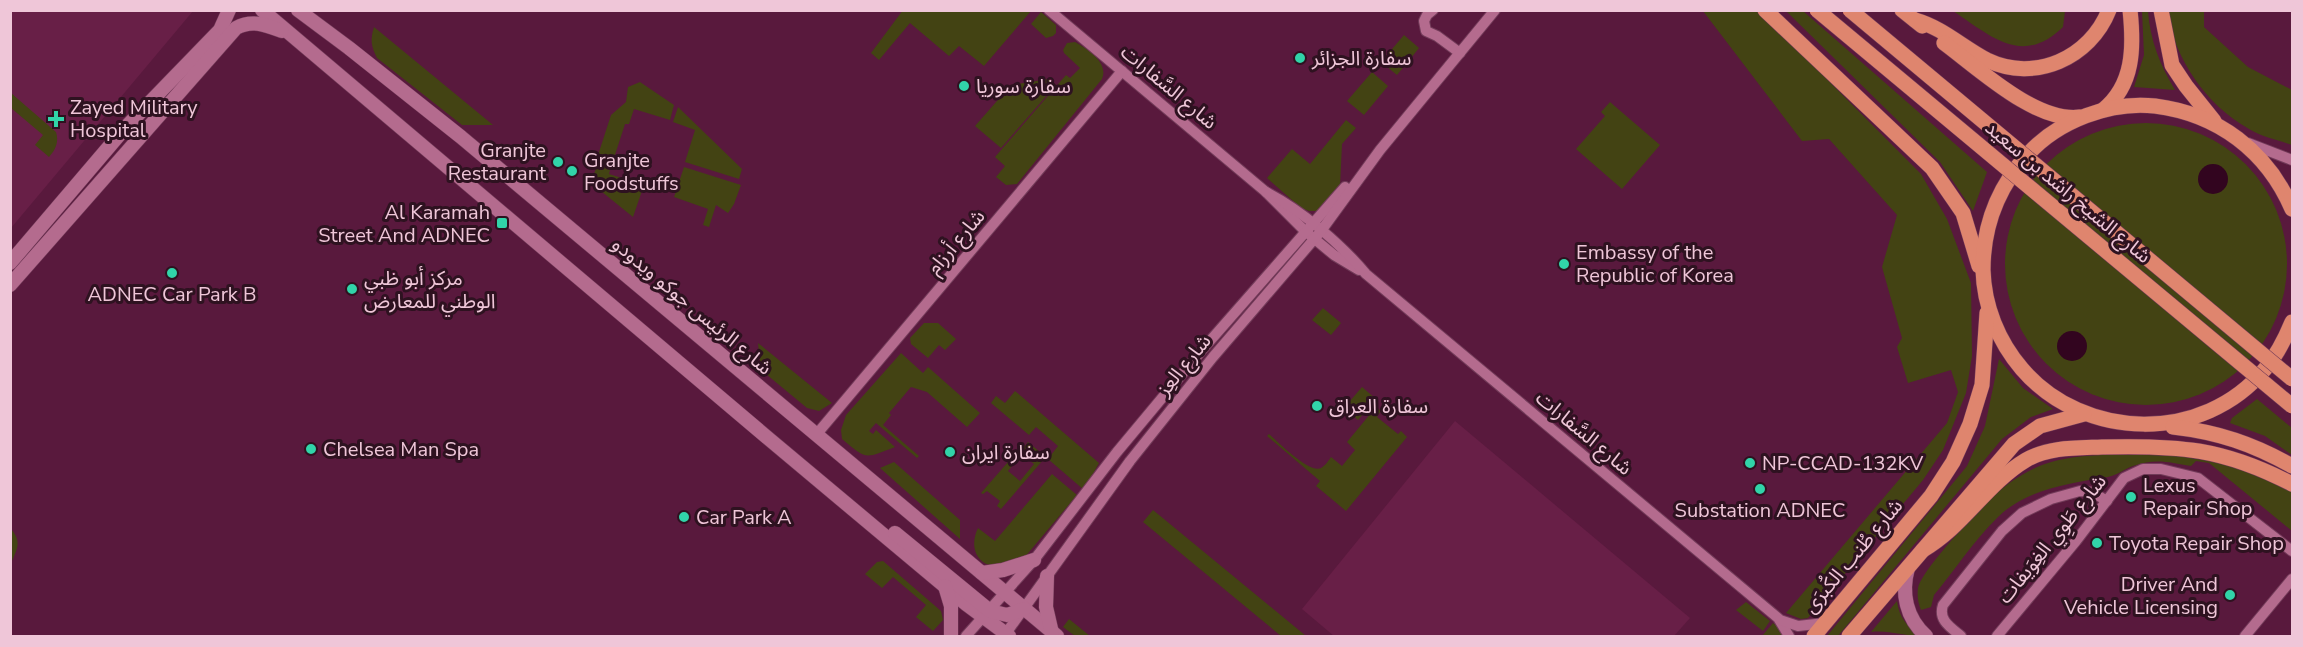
<svg xmlns="http://www.w3.org/2000/svg" width="2303" height="647" viewBox="0 0 2303 647" font-family="'Nunito Sans','Noto Sans Arabic',sans-serif">
  <style>
    .built { fill: #681f47 }
    .green { fill: #434313 }
    .water { fill: #32051f }
    .lines { fill: none; stroke-linecap: round; stroke-linejoin: round }
    .minor-casing { stroke: #723b59; stroke-width: 12 }
    .tertiary-casing { stroke: #723b59; stroke-width: 15 }
    .primary-casing { stroke: #723b59; stroke-width: 16 }
    .minor { stroke: #b46b8e; stroke-width: 10 }
    .tertiary { stroke: #b46b8e; stroke-width: 14 }
    .primary { stroke: #df856e; stroke-width: 15 }
    .primary-bridge-casing { stroke: #723b59; stroke-width: 16; stroke-linecap: butt }
    .primary-bridge { stroke: #df856e; stroke-width: 15 }
    .poi-dot { fill: #31d4a9; stroke: #2e1220; stroke-width: 2 }
    .labels { text-anchor: middle; dominant-baseline: central; stroke-width: 6; stroke-linejoin: round; paint-order: stroke }
    .poi-label { font-size: 20px; fill: #efc6d8; stroke: #2e1220; text-anchor: start }
    .street-label { font-size: 20px; fill: #efc6d8; stroke: #2e1220 }
  </style>
  <rect width="100%" height="100%" fill="#59193d"/>
  <g class="built">
    <path d="M11 11H193L11 228Z"/>
    <path d="M1455 421 1690 618 1674 636H1334L1302 609Z"/>
  </g>
  <g class="green">
    <path d="M903 10H1031V11L984 66 959 46 949 56 910 23 879 60 871 53Z"/>
    <path d="M1703 11H1759L1921 174 1947 219 1971 283 1972 356 1966 393 1943 450 1923 480 1808 618 1801 619 1786 613 1947 423 1958 392 1951 370 1908 383 1897 347 1902 338 1882 267 1897 215 1829 139 1802 141Z"/>
    <path d="M1786 11H1803L1987 172 1973 211 1940 162Z"/>
    <path d="M1953 11 2065 10V11L2063 27C2022 67 1991 36 1953 11Z"/>
    <path d="M2142 11H2148C2150 40 2160 65 2175 90L2134 87 2144 55Z"/>
    <path d="M2166 11H2204V27L2248 67 2292 90V145C2278 140 2262 137 2249 129 2205 104 2176 60 2166 11Z"/>
    <path d="M1041 12 1056 25V33L1053 36 1046 38 1031 24Z"/>
    <path d="M374 27 493 125H462L377 58C371 46 370 40 374 27Z"/>
    <path d="M1404 35 1419 48 1397 75 1381 62Z"/>
    <path d="M1075 42C1088 49 1109 63 1102 79L1017 184 1006 185 996 177 1005 166 995 157 1066 75 1070 78 1080 68 1064 53 1063 50 1067 43Z"/>
    <path d="M1372 72 1388 86 1364 115 1347 101Z"/>
    <path d="M1048 79 1056 85 1001 148 975 126 1011 85Z"/>
    <path d="M640 82 674 105 670 120 634 109 629 124H625L613 161 598 155 611 115 626 102 628 87Z"/>
    <path d="M11 93 56 132C59 142 56 149 49 157L35 145 43 135 11 108Z"/>
    <path d="M1610 102 1660 145 1622 189 1576 149 1605 116 1601 112Z"/>
    <path d="M678 107 742 169 739 179 685 162 695 130 673 122Z"/>
    <path d="M1346 120 1356 128 1342 144 1340 186 1322 208 1316 211H1309L1301 208 1267 178 1292 149 1310 164Z"/>
    <circle cx="2146" cy="264" r="141"/>
    <path d="M598 162 611 166 609 174 644 185 633 217 591 183Z"/>
    <path d="M684 167 741 185 734 204 728 213 716 205 709 227 703 225 708 209 674 197Z"/>
    <path d="M1323 308 1341 323 1331 335 1312 320Z"/>
    <path d="M924 323H938L956 339 945 350 939 345 928 358 911 344 910 338Z"/>
    <path d="M758 343 832 403 819 411 807 408 761 370Z"/>
    <path d="M901 353 923 373 928 367 980 413 967 427 927 392 911 387 889 413 891 415 883 425 919 456 917 458 876 423 869 431 873 434 876 430 895 447C864 459 867 460 842 439L841 430 846 415Z"/>
    <path d="M1999 359 2023 388 2053 409 2031 417 2002 439 1838 636H1827L1967 466 1985 426Z"/>
    <path d="M1362 387 1376 399 1358 420 1344 408Z"/>
    <path d="M1015 391 1099 463 1084 490 1048 459 1058 446 1036 427 1029 435 991 403 996 396 1005 403Z"/>
    <path d="M2257 399 2292 428V455L2265 436 2230 423 2232 418Z"/>
    <path d="M1376 407 1381 411 1377 417 1398 434 1401 431 1407 437 1346 511 1316 486 1320 481 1267 436 1269 434C1278 442 1310 474 1321 468 1325 466 1329 460 1331 457L1342 466 1355 450 1347 442Z"/>
    <path d="M1028 442 1040 452 1038 455 1043 460 1001 509 997 506 1000 501 987 491 983 494 981 493 1008 462 1012 466 1008 471 1020 481 1034 464 1020 452Z"/>
    <path d="M2172 455 2228 464 2292 490V531L2209 463 2196 461 2191 466C2169 462 2155 458 2133 466 2124 469 2118 475 2108 477 2071 483 2026 489 1998 517 1974 540 1955 570 1934 595L1931 607 1921 610C1918 603 1917 596 1918 588 1922 568 1990 497 2008 484 2019 476 2035 467 2048 463 2087 451 2131 456 2172 455Z"/>
    <path d="M894 462 960 520V539L880 468Z"/>
    <path d="M1052 474 1077 495 1019 564C1010 564 997 567 989 565 973 559 971 542 978 528L995 541Z"/>
    <path d="M1153 510 1306 636H1281L1143 522Z"/>
    <path d="M10 528C22 541 18 548 11 563Z"/>
    <path d="M883 561 941 611 943 620 933 631 916 617 926 605 893 577 882 588 865 574 877 562Z"/>
    <path d="M1897 601C1899 618 1908 627 1920 636 1903 636 1889 630 1871 632Z"/>
    <path d="M1746 602 1770 621 1763 631 1736 610Z"/>
    <path d="M1069 619 1090 636H1075L1063 627Z"/>
    <path d="M1773 623 1779 628 1783 636H1762Z"/>
  </g>
  <g class="water">
    <circle cx="2213" cy="179" r="15"/>
    <circle cx="2072" cy="346" r="15"/>
  </g>
  <g class="lines">
    <defs>
      <g id="minor">
        <path d="M1049 10 1266 192 1305 231 1334 255 1359 270"/>
        <path d="M1433 10 1427 15 1424 21 1426 31 1437 36 1460 53"/>
        <path d="M2248 143 2292 160"/>
        <path d="M1266 192C1301 210 1341 244 1366 274L1778 618 1789 636"/>
        <path d="M816 435 1122 71"/>
        <path d="M1780 620 1798 626 1825 623"/>
        <path d="M966 636 1034 560 1117 452 1202 350 1345 187"/>
        <path d="M1004 636 1130 461 1213 357 1321 231 1380 150 1495 10"/>
        <path d="M1961 636C1950 627 1938 620 1943 605L2002 531 2022 513 2051 499 2080 491 2092 492 2107 501"/>
        <path d="M1997 636 2076 541 2124 478 2143 469H2161L2198 478 2292 551"/>
        <path d="M2245 636 2292 579"/>
      </g>
      <g id="tertiary">
        <path d="M262 10 769 439 966 604 1009 636"/>
        <path d="M298 10 349 48 461 137 1057 636"/>
        <path d="M10 263 125 128 220 30 229 10"/>
        <path d="M10 285 236 28C252 19 266 25 282 31"/>
        <path d="M895 533 990 611 1007 615 1024 609"/>
        <path d="M1908 568C1901 593 1906 618 1926 636"/>
        <path d="M982 573 1003 570 1034 560"/>
        <path d="M1047 576 1046 607 1052 633"/>
        <path d="M945 586 951 606V636"/>
      </g>
      <g id="primary">
        <path d="M1765 10 1932 168 1963 213 1979 266"/>
        <path d="M1902 10 1922 26"/>
        <path d="M2161 10 2172 65 2186 86 2214 121"/>
        <path d="M1915 20C1943 28 1962 47 1987 60 2035 83 2090 58 2109 10"/>
        <path d="M1944 43C1978 68 2036 123 2080 117"/>
        <path d="M2103 110C2134 85 2134 47 2130 10"/>
        <path d="M2292 209C2267 151 2218 114 2155 106 2110 101 2058 121 2028 154 1998 187 1983 225 1983 270 1984 306 1998 341 2022 369 2084 441 2203 444 2265 369 2277 355 2285 339 2292 322"/>
        <path d="M2173 427C2218 432 2253 444 2292 466"/>
        <path d="M1923 550C1963 527 1986 484 2026 460 2048 447 2077 448 2102 447 2178 445 2223 448 2292 484"/>
        <path d="M1814 636 1931 496 1953 462 1970 424 1982 385 1987 313"/>
        <path d="M1849 636 2014 444 2040 426 2084 414"/>
      </g>
    </defs>
    <use href="#minor" class="minor-casing"/>
    <use href="#tertiary" class="tertiary-casing"/>
    <use href="#primary" class="primary-casing"/>
    <use href="#minor" class="minor"/>
    <use href="#tertiary" class="tertiary"/>
    <use href="#primary" class="primary"/>
    <defs>
      <g id="primary-bridge">
        <path d="M1817 10 2292 406"/>
        <path d="M1850 10 2292 379"/>
      </g>
    </defs>
    <use href="#primary-bridge" class="primary-bridge-casing"/>
    <use href="#primary-bridge" class="primary-bridge"/>
  </g>
  <g class="poi-dot">
    <circle cx="1300" cy="58" r="6"/>
    <circle cx="964" cy="86" r="6"/>
    <path d="M53 110h6v6h6v6h-6v6h-6v-6h-6v-6h6z"/>
    <circle cx="558" cy="162" r="6"/>
    <circle cx="572" cy="171" r="6"/>
    <rect x="496" y="217" width="12" height="12" rx="3"/>
    <circle cx="1564" cy="264" r="6"/>
    <circle cx="172" cy="273" r="6"/>
    <circle cx="352" cy="289" r="6"/>
    <circle cx="1317" cy="406" r="6"/>
    <circle cx="311" cy="449" r="6"/>
    <circle cx="950" cy="452" r="6"/>
    <circle cx="1750" cy="463" r="6"/>
    <circle cx="1760" cy="489" r="6"/>
    <circle cx="2131" cy="497" r="6"/>
    <circle cx="684" cy="517" r="6"/>
    <circle cx="2097" cy="543" r="6"/>
    <circle cx="2230" cy="595" r="6"/>
  </g>
  <g class="labels">
    <g class="poi-label">
      <text x="1312" y="58">سفارة الجزائر</text>
      <text x="976" y="86">سفارة سوريا</text>
      <text x="70" y="107">Zayed Military<tspan x="70" dy="23">Hospital</tspan></text>
      <text x="546" y="150" text-anchor="end">Granjte<tspan x="546" dy="23">Restaurant</tspan></text>
      <text x="584" y="160">Granjte<tspan x="584" dy="23">Foodstuffs</tspan></text>
      <text x="490" y="212" text-anchor="end">Al Karamah<tspan x="490" dy="23">Street And ADNEC</tspan></text>
      <text x="1576" y="252">Embassy of the<tspan x="1576" dy="23">Republic of Korea</tspan></text>
      <text x="364" y="278">مركز أبو ظبي<tspan x="364" dy="23">الوطني للمعارض</tspan></text>
      <text x="172" y="294" text-anchor="middle">ADNEC Car Park B</text>
      <text x="1329" y="406">سفارة العراق</text>
      <text x="323" y="449">Chelsea Man Spa</text>
      <text x="962" y="452">سفارة ايران</text>
      <text x="1762" y="463">NP-CCAD-132KV</text>
      <text x="2143" y="485">Lexus<tspan x="2143" dy="23">Repair Shop</tspan></text>
      <text x="1760" y="510" text-anchor="middle">Substation ADNEC</text>
      <text x="696" y="517">Car Park A</text>
      <text x="2109" y="543">Toyota Repair Shop</text>
      <text x="2218" y="584" text-anchor="end">Driver And<tspan x="2218" dy="23">Vehicle Licensing</tspan></text>
    </g>
    <g class="street-label">
      <text transform="translate(1169 87) rotate(40)">شارع السَّفارات</text>
      <text transform="translate(2068 192) rotate(40)">شارع الشيخ راشد بن سعيد</text>
      <text transform="translate(956 242) rotate(-50)">شارع أرزام</text>
      <text transform="translate(692 306) rotate(40)">شارع الرئيس جوكو ويدودو</text>
      <text transform="translate(1184 365) rotate(-51)">شارع العِز</text>
      <text transform="translate(1584 433) rotate(40)">شارع السَّفارات</text>
      <text transform="translate(2052 539) rotate(-51)">شارع طَوِي الغِوَيفات</text>
      <text transform="translate(1853 556) rotate(-50)">شارع طُنب الكُبرَى</text>
    </g>
  </g>
  <rect width="2303" height="647" fill="none" stroke="#efc6d8" stroke-width="24"/>
</svg>
